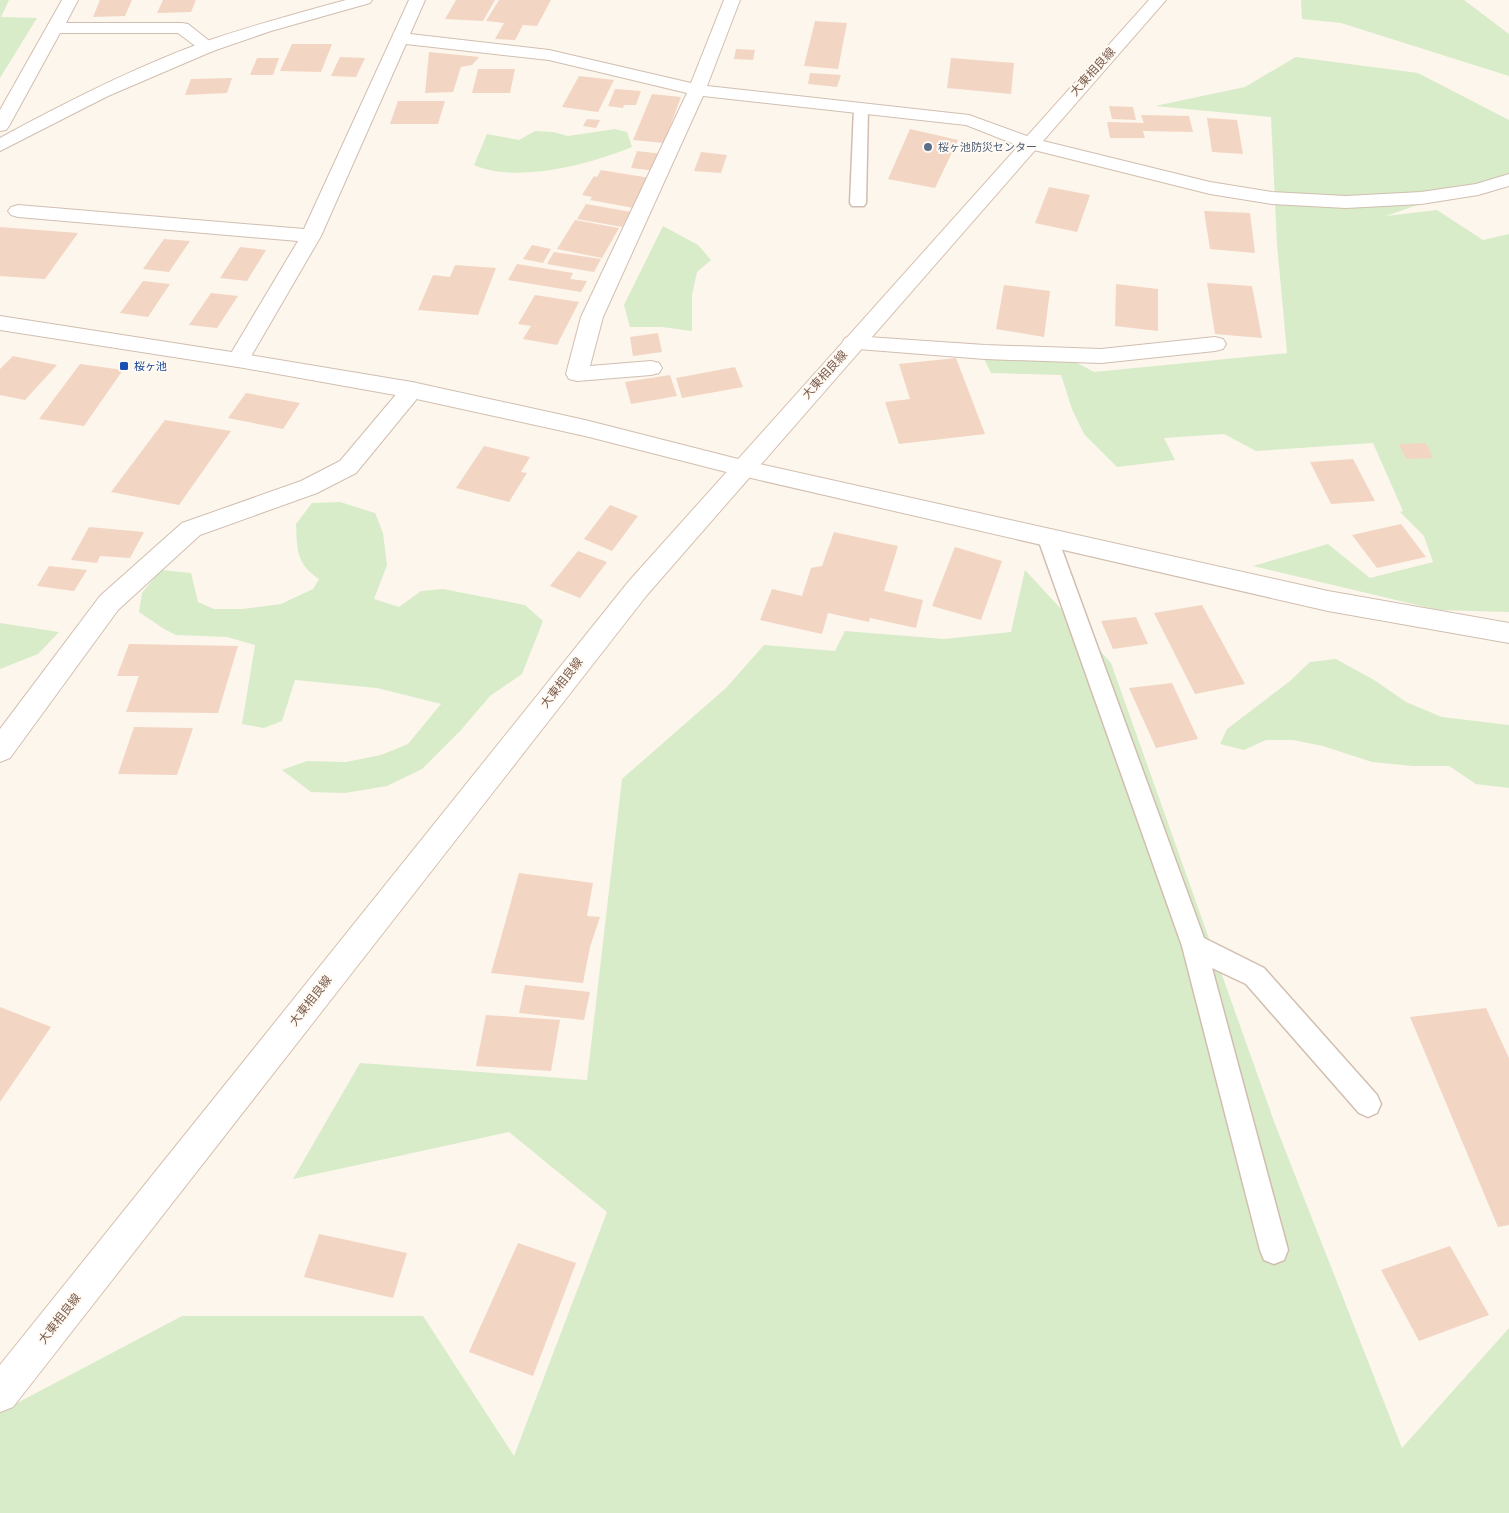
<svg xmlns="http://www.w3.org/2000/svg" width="1509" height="1513" viewBox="0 0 1509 1513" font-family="'Source Sans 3','Noto Sans JP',sans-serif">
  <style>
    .green { fill: #d8ecc9 }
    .building { fill: #f3d5c3 }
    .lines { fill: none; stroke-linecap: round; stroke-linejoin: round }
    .service-casing { stroke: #d1beb0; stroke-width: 3 }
    .minor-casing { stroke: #d1beb0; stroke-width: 2 }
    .tertiary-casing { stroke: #d1beb0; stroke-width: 2 }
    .secondary-casing { stroke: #d6c0b0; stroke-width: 2 }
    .service { fill: #fff; fill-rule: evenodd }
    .minor { fill: #fff; fill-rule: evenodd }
    .tertiary { fill: #fff; fill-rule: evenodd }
    .secondary { fill: #fff; fill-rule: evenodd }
    .service-dot { fill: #5c6f8a; stroke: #fffaf3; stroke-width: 2 }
    .transit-dot { fill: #1a4fb4; stroke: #fffaf3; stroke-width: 2 }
    .labels { text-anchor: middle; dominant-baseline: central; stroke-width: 4; stroke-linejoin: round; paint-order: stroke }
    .far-service-label { font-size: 11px; fill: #4e5e75; stroke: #fffaf3; text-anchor: start }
    .far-transit-label { font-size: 11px; fill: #164399; stroke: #fffaf3; text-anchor: start }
    .street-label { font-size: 12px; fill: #7a5c4d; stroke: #fffaf3 }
  </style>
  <rect width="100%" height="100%" fill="#fdf6ec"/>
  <g class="green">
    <path d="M0 0H9L1 17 37 18 0 78Z"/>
    <path d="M1301 0H1464L1509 34V76L1341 23 1302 19Z"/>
    <path d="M1296 57 1418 73 1509 120V175L1477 184 1386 216 1437 210 1483 240 1509 234V612L1438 610 1253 566 1328 544 1370 578 1433 562 1424 536 1400 512 1403 511 1373 443 1256 451 1224 434 1164 438 1175 460 1117 467 1084 434 1072 409 1061 375 991 373 984 359 1068 358 1094 372 1287 353 1277 244 1271 117 1155 106 1245 87Z"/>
    <path d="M615 129 627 132 632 147C591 164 516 184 474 165L487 134 519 140 535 131 553 132 568 136Z"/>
    <path d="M663 226 698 245 711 260 697 272 692 295V331L662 327H630L624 305Z"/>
    <path d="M340 502 375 513 383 533 387 565 374 599 399 607 421 591 443 589 525 605 543 621 522 674 490 696 461 730 422 769 387 786 345 793 311 792 282 770 307 761 346 762 381 755 408 744 441 704 377 688 295 680 282 721 264 728 242 724 255 645 227 637 176 635 164 629 139 612 142 593 161 570 191 573 198 602 214 609H242L281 604 313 589 319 579C296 564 297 549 296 524L312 503Z"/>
    <path d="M1025 570 1111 663 1275 1124 1402 1448 1509 1328V1513H0V1412L182 1316H423L514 1456 607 1212 509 1132 293 1179 360 1063 587 1080 622 779 726 688 764 645 835 651 845 631 944 639 1011 632Z"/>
    <path d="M0 623 59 632 38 654 0 669Z"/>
    <path d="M1336 659 1374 680 1406 702 1442 717 1509 725V788L1476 784 1449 766H1413L1372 762 1323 746 1293 740H1266L1244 750 1220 744 1227 729 1290 681 1310 662Z"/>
  </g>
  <g class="building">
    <path d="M100 0H132L125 16 93 17Z"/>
    <path d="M163 0H196L191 12 157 13Z"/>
    <path d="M456 0H495L483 21 445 19Z"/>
    <path d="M499 0H551L537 26 523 25 515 40 495 39 504 23 486 21Z"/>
    <path d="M815 21 847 23 838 69 804 66Z"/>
    <path d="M292 44H332L321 72 280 71Z"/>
    <path d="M736 49 755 50 753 60 734 59Z"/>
    <path d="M429 52 479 57 472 65 461 67 453 92 425 93Z"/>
    <path d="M340 57 365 58 356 77 331 76Z"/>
    <path d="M257 58H279L273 75H250Z"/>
    <path d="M951 58 1014 63 1011 94 947 88Z"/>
    <path d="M478 69H515L510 93H472Z"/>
    <path d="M810 73 841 75 837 87 808 84Z"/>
    <path d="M579 76 614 80 598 112 562 107Z"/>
    <path d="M232 78 227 93 185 95 191 79Z"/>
    <path d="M615 89 641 91 636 105H624L623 108 608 106Z"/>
    <path d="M652 94 681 97 664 143 633 140Z"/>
    <path d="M398 101H445L438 124H390Z"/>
    <path d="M1109 106 1133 107 1136 120 1112 119Z"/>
    <path d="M1141 115 1189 116 1193 132 1143 131 1145 138H1110L1107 122 1144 123Z"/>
    <path d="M1207 118 1237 120 1243 154 1212 152Z"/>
    <path d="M587 119 600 120 596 128 583 126Z"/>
    <path d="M910 129 958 140 935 188 888 179Z"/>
    <path d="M637 151 663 154 656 171 631 168Z"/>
    <path d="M701 152 727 155 721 173 694 171Z"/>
    <path d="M601 170 650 178 634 208 590 200 592 197 582 195 594 176 597 177Z"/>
    <path d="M1049 187 1090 195 1077 232 1035 223Z"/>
    <path d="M586 204 631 212 622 227 577 219Z"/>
    <path d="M1204 211 1250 213 1255 253 1210 249Z"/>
    <path d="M575 220 619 228 602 258 557 249Z"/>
    <path d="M0 227 78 233 45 279 0 276Z"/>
    <path d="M164 239 190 241 169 272 143 269Z"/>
    <path d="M532 245 551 249 543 263 523 259Z"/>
    <path d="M240 247 266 250 247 281 220 278Z"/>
    <path d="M554 252 601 259 594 272 547 264Z"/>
    <path d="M517 264 573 273 570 279 587 281 581 292 508 280Z"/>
    <path d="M455 265 496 268 478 315 418 310 433 275 450 277Z"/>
    <path d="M143 281 170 284 148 317 120 313Z"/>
    <path d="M1207 283 1252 286 1262 338 1215 334Z"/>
    <path d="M1116 284 1158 289V331L1115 326Z"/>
    <path d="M1004 285 1050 291 1044 337 996 329Z"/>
    <path d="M211 293 238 296 217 328 189 325Z"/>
    <path d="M535 295 579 302 557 345 523 339 531 326 518 324Z"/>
    <path d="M658 333 662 352 633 356 630 337Z"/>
    <path d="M13 356 57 365 25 400 0 395V369Z"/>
    <path d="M956 358 985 434 899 444 885 402 910 399 899 364Z"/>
    <path d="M80 364 123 370 84 426 39 419Z"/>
    <path d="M735 367 743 387 682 398 676 378Z"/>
    <path d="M670 375 677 396 631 404 625 382Z"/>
    <path d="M246 393 300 403 283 429 228 418Z"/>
    <path d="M165 420 231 431 179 505 111 492Z"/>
    <path d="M1426 443 1433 458 1406 459 1399 444Z"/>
    <path d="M484 446 530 457 521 472 527 473 509 502 456 488Z"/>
    <path d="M1353 459 1375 501 1331 504 1310 462Z"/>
    <path d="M610 505 638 516 612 551 584 539Z"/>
    <path d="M1401 524 1426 557 1377 568 1352 535Z"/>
    <path d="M89 527 144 532 130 558 100 556 97 563 71 560Z"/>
    <path d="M834 532 898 546 884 591 923 600 916 628 870 618 869 622 828 613 822 634 760 620 772 589 802 596 811 568 822 566Z"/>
    <path d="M955 547 1002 561 981 620 932 606Z"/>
    <path d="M578 551 607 562 580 598 550 586Z"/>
    <path d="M49 566 87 570 74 591 37 586Z"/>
    <path d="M1202 605 1245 684 1195 694 1154 613Z"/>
    <path d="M1136 617 1148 644 1113 649 1101 621Z"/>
    <path d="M129 644 238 646 218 713 126 712 139 676H117Z"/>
    <path d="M1172 683 1198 739 1156 748 1129 688Z"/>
    <path d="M134 727 193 728 177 775 118 774Z"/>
    <path d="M519 873 593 883 587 916 600 917 590 947 583 983 491 973Z"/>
    <path d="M525 985 590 992 584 1020 519 1013Z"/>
    <path d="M0 1007 51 1027 0 1102Z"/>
    <path d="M1486 1008 1509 1058V1225L1498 1227 1410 1017Z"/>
    <path d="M486 1015 560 1020 551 1071 476 1066Z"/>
    <path d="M319 1234 407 1253 393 1298 304 1277Z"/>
    <path d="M518 1243 576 1263 533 1376 469 1352Z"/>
    <path d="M1450 1246 1489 1315 1419 1341 1381 1270Z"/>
  </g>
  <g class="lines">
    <defs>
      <g id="service">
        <path d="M861 104 866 105 868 108 866 203 864 206H852L850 203 854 108 856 105Z"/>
        <path d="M1047 529 1054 531 1057 536 1204 938 1264 968 1377 1095 1381 1104 1377 1113 1368 1117 1359 1113 1246 984 1212 968 1288 1250 1284 1260 1274 1264 1264 1260 1260 1250 1182 946 1037 536 1040 531Z"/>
      </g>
      <g id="minor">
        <path d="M62 0H78L66 23H182L188 24 217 47 214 51 208 52 202 51 178 33H60L9 126 6 130 0 131V110Z"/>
        <path d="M409 0H425L410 34 549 50 691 83 724 0H740L707 86 969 115 1035 139 1210 182 1272 192 1346 196 1421 192 1476 184 1509 174V186L1478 195 1421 204 1346 208 1272 204 1210 194 1022 147 966 125 703 96 603 317 590 366 651 361 659 363 662 368 659 373 651 375 577 381 569 379 566 374 581 317 687 93 549 60 406 44 321 236 246 365 238 367 230 365 227 360 298 241 18 217 11 215 8 211 11 207 18 205 304 229Z"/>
        <path d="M853 336 985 345 1101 349 1215 337 1223 339 1226 344 1223 349 1215 351 1101 363 985 359 845 348 842 343 845 338Z"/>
        <path d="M412 382 420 385 423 390 420 395 356 473 317 493 200 535 118 610 10 758 0 762V729L100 596 182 523 301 481 340 461 404 385Z"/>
      </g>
      <g id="tertiary">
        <path d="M346 0H372L370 3 271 31 213 51 108 96 0 151V138C66 102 133 68 204 42 250 26 298 13 346 0Z"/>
        <path d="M0 316 238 353 412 382 585 420 742 460 1328 591 1509 623V643L1328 611 742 476 585 436 412 398 238 367 0 330Z"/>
      </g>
      <path id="secondary" d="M1149 0H1166L647 595 13 1407 0 1412V1365L629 581Z"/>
    </defs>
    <use href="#service" class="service-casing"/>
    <use href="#minor" class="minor-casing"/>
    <use href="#tertiary" class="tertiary-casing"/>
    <use href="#secondary" class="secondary-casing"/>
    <use href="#service" class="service"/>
    <use href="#minor" class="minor"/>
    <use href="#tertiary" class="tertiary"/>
    <use href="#secondary" class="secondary"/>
  </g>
  <circle class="service-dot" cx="928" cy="147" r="5"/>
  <rect class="transit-dot" x="119" y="361" width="10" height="10" rx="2.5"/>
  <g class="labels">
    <g class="far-service-label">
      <text x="938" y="147">桜ヶ池防災センター</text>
    </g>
    <g class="far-transit-label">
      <text x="134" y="366">桜ヶ池</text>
    </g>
    <g class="street-label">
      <text transform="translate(1093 72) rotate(-48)">大東相良線</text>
      <text transform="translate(825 375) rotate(-48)">大東相良線</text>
      <text transform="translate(562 683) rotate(-52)">大東相良線</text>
      <text transform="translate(311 1001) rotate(-52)">大東相良線</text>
      <text transform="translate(60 1319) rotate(-52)">大東相良線</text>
    </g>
  </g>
</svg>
